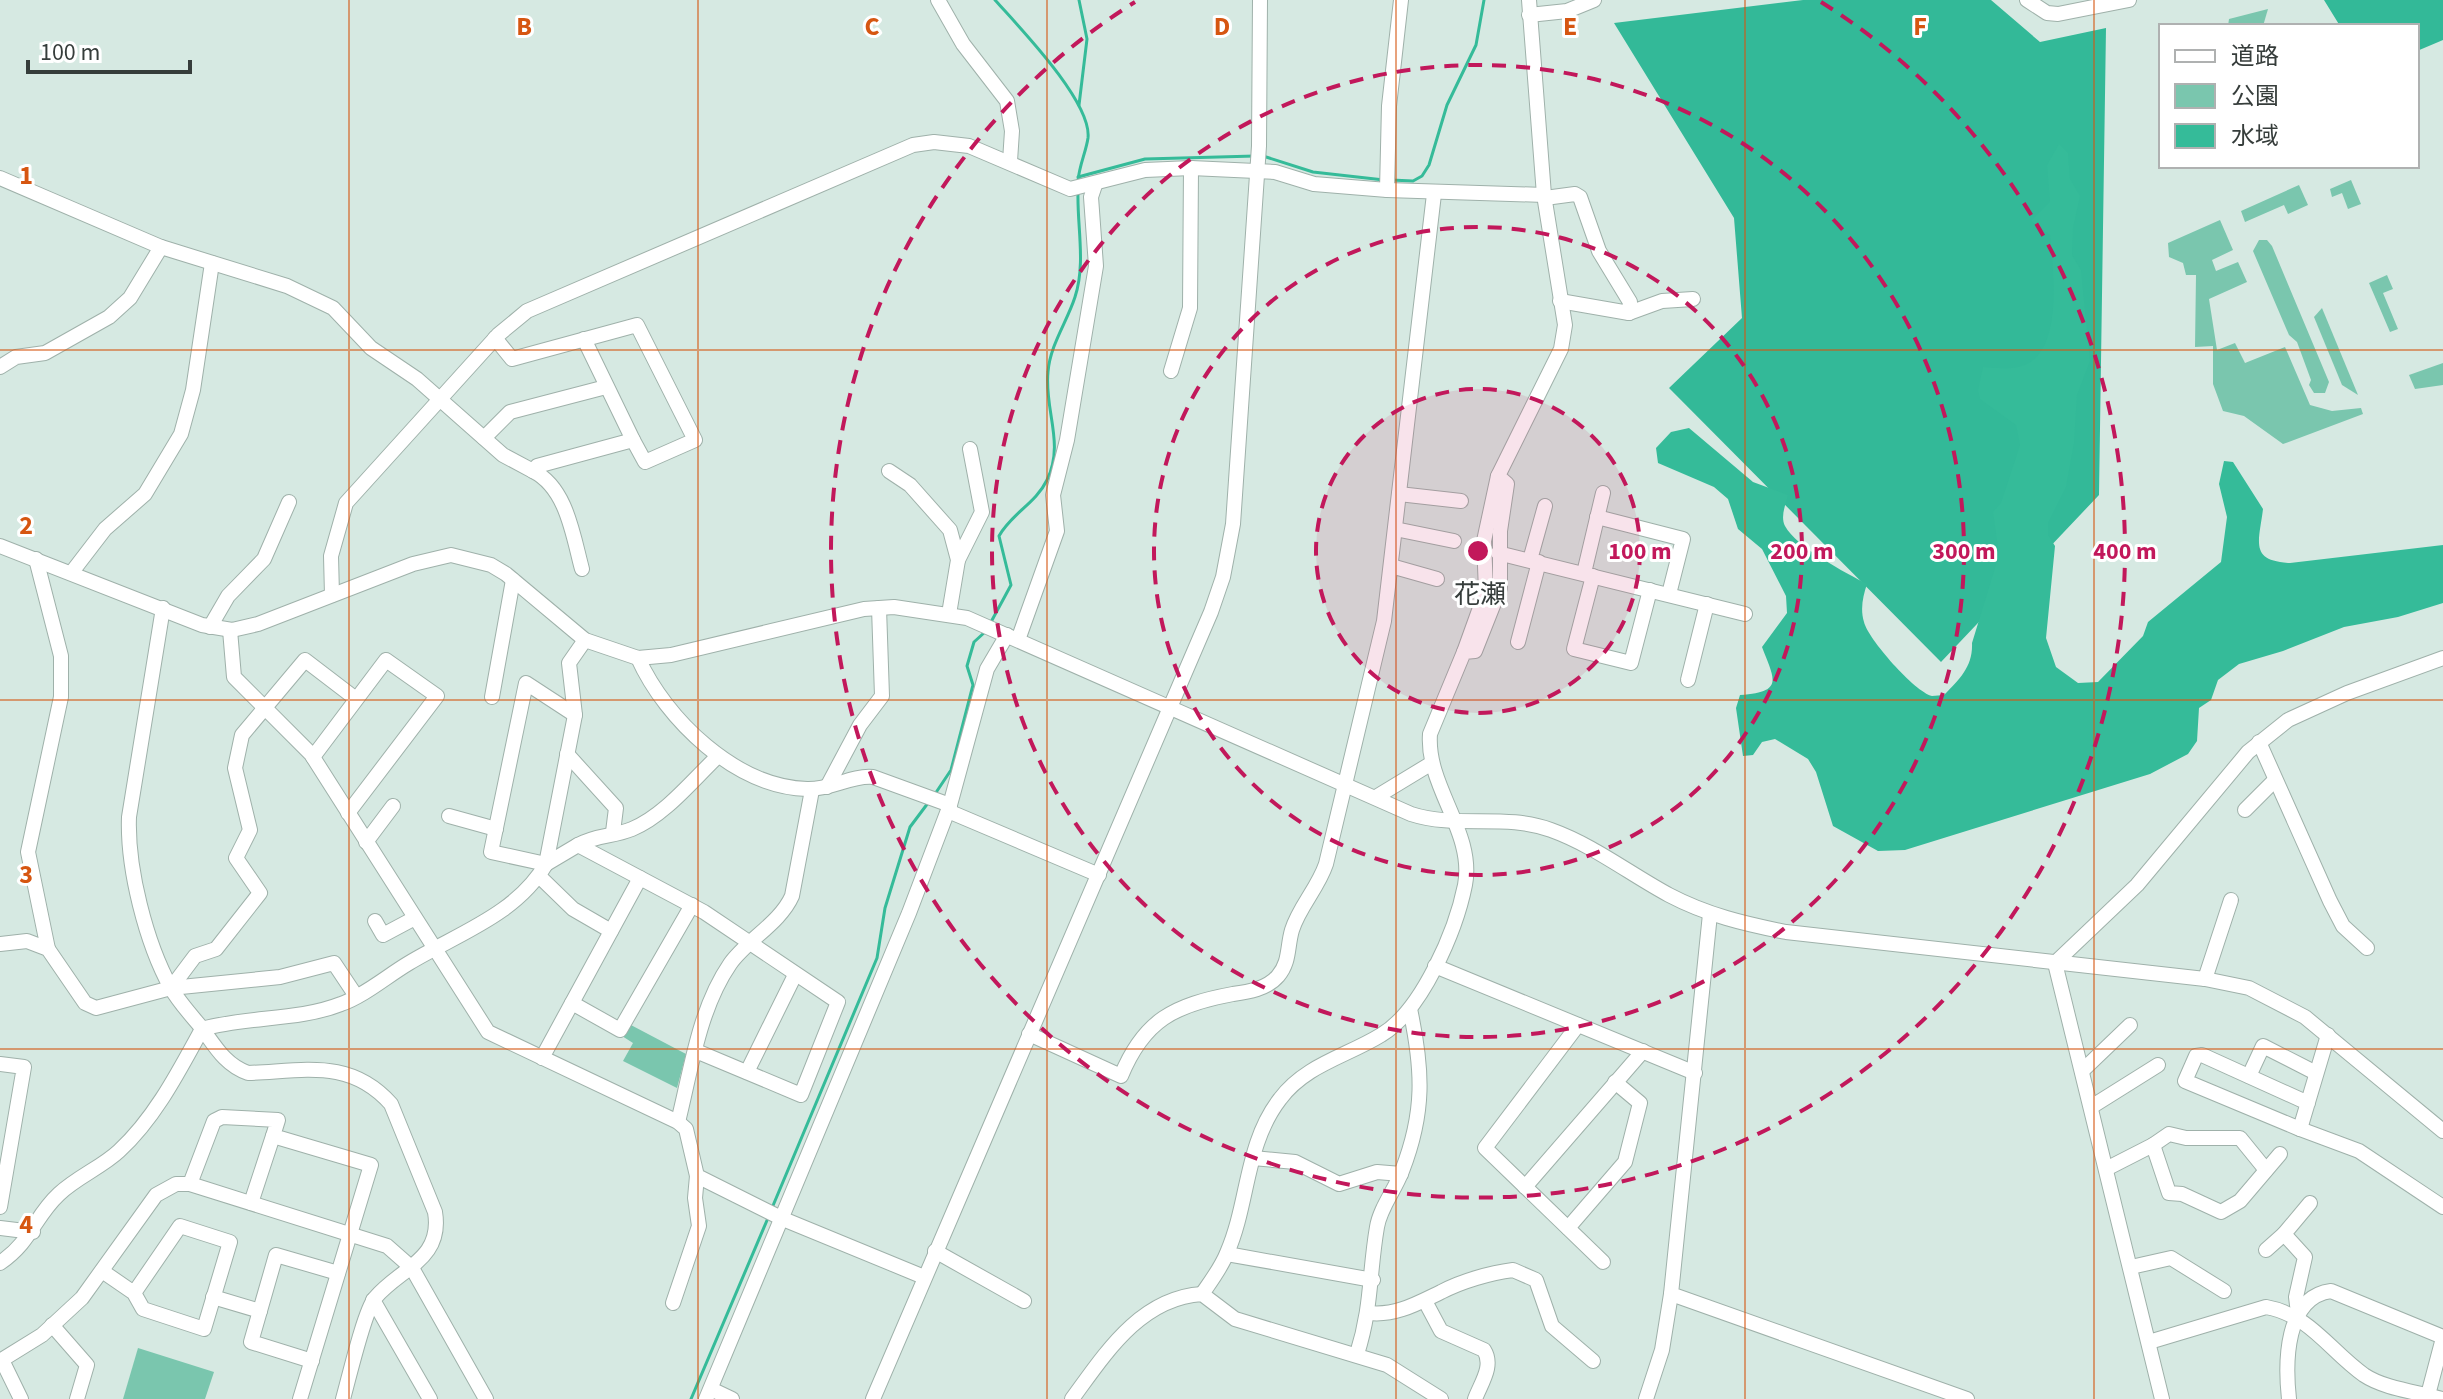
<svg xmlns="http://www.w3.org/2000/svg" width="2443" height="1399" viewBox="0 0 2443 1399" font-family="'Source Sans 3','Noto Sans JP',sans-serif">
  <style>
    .green { fill: #7ac6ae }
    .forest { fill: #33b998 }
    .water { fill: #35bb99 }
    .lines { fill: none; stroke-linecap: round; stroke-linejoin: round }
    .stream { stroke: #35bb99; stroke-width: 3 }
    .minor-casing { stroke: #9fb1aa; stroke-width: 16 }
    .minor { stroke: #fff; stroke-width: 14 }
    .grid { fill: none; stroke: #d65611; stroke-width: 2; stroke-opacity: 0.55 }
    .ring { fill: none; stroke: #c2185b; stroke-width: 4; stroke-dasharray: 14 10 }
    .labels { text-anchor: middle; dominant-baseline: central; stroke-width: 6; stroke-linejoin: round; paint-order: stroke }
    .quarter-label { font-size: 26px; fill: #363d3b; stroke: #fff }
    .grid-label { font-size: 26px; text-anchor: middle; font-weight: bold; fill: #d65611; stroke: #fff; stroke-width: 6; stroke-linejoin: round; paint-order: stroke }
    .centre { fill: #c2185b; stroke: #fff; stroke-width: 4 }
    .ring-label { font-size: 24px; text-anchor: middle; font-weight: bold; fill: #c2185b; stroke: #fff; stroke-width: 6; stroke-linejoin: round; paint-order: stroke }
  </style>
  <rect width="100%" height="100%" fill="#d6e9e2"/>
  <g class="green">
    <path d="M2268 9 2263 26H2228L2229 19Z"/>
    <path d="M2351 180 2361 204 2348 209 2342 193 2332 197 2330 189Z"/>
    <path d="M2299 185 2308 205 2288 214 2284 205 2245 222 2241 211Z"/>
    <path d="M2220 220 2233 250 2212 260 2216 271 2238 262 2247 282 2209 299 2217 350 2235 343 2245 363 2285 347 2310 405 2332 411 2361 408 2363 414 2283 444 2244 416 2223 411 2213 384V346L2195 347 2196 275H2186L2183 263 2169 257 2168 243Z"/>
    <path d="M2259 240H2267L2272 246 2329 382 2325 393H2314L2309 385 2311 380 2297 342 2289 335 2253 251Z"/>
    <path d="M2387 275 2393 289 2383 293 2398 329 2390 332 2369 283Z"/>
    <path d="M2322 308 2358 395 2342 385 2314 317Z"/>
    <path d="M2443 363V385L2415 389 2409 375Z"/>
    <path d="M629 1024 686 1054 677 1088 623 1061 633 1043 622 1036Z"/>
    <path d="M138 1348 214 1372 205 1399H123Z"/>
  </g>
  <g class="forest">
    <path d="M1803 0H1991L2040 42 2106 28 2099 495 1941 662 1669 388 1742 318 1734 218 1614 23Z"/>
    <path d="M2324 0H2443V40L2417 51V26H2340Z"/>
  </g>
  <path class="water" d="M2059 144 2068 153 2070 179 2080 196 2073 228 2072 255 2081 270 2090 361 2077 395 2074 443 2066 487 2048 523V535L2055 546 2046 638 2056 667 2078 683 2098 682 2143 636 2148 622 2221 562 2227 517 2219 484 2224 461 2233 462 2263 509C2259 542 2249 561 2290 563L2443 545V603L2398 617 2344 627 2283 651 2239 664 2218 680 2211 700 2199 708 2197 741 2188 754 2150 774 1905 850 1878 851 1833 826 1816 772 1808 759 1775 739 1762 742 1753 755 1743 756 1736 708 1740 695C1785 692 1774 679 1762 647L1787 613 1786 596 1762 549 1738 529 1728 499 1714 487 1658 463 1656 448 1671 432 1689 428 1753 482 1788 495C1786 504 1780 516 1785 526 1796 547 1846 573 1867 584 1863 596 1860 609 1864 622 1868 639 1915 692 1932 696 1936 696 1940 695 1944 695 1960 679 1973 666 1972 643L1999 555 1993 512 2001 503 2020 445 2016 425 1980 399 1978 390 1983 367C1997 368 2019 371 2032 361 2062 338 2053 269 2050 235L2031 221 2050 202 2047 165Z"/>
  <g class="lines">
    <g class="stream">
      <path d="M995 0C1019 27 1092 102 1088 138 1086 152 1079 166 1078 181"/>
      <path d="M1079 0 1087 39 1079 105"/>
      <path d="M1263 156 1313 172 1384 180"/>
      <path d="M1078 177 1145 159 1255 156"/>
      <path d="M1391 180 1413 181 1422 176 1429 165 1447 105 1476 45 1484 0"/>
      <path d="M991 622 1011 585 999 536C1011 514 1036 503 1047 480 1065 443 1044 410 1048 372 1050 345 1067 322 1075 297 1086 263 1077 227 1078 192"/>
      <path d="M935 794 951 770 973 685 967 666 974 642 985 632"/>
      <path d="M772 1208 877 958 885 908 910 827 928 803"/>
      <path d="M691 1399 768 1218"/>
    </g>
    <defs>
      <g id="minor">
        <path d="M938 0 963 44 1007 101 1012 131 1010 161"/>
        <path d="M2027 0 2047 13 2058 14 2129 0"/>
        <path d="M1529 15 1567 11 1594 0"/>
        <path d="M0 178 161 247 287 286 333 308 371 348 417 379 503 455 533 471 537 466 633 440 645 462 695 440 637 325 512 359 495 338"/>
        <path d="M1387 190 1389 106 1401 0"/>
        <path d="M1545 198 1575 194 1580 197 1599 251 1630 302 1629 313 1560 301"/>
        <path d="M1629 313 1662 301 1693 299"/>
        <path d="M584 339 633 440"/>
        <path d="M0 367 16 357 45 353 109 317 130 298 161 247"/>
        <path d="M1171 371 1190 308 1191 168"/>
        <path d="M484 438 510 412 606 387"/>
        <path d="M533 471C567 488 573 536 582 569"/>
        <path d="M889 471 910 485 950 530 958 560 949 614"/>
        <path d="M1399 494 1461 501"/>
        <path d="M1597 517 1683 539 1669 594"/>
        <path d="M1395 529 1454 541"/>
        <path d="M0 546 202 625 232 630 258 624 413 564 451 555 491 565 506 574 585 640 638 658 671 655 864 609 894 607 967 618 1411 814C1457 829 1505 813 1551 830 1593 845 1630 874 1669 895 1707 915 1745 924 1786 932L2205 979 2249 988 2305 1017 2443 1131"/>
        <path d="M1498 553 1745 614"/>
        <path d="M36 559 61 656V697L28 852 48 949"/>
        <path d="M958 560 982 512 970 449"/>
        <path d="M1530 560 1545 506"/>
        <path d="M1391 566 1437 579"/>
        <path d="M72 572 105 529 145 494 181 434 193 390 212 263"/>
        <path d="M1584 573 1603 493"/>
        <path d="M1593 576 1574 649 1631 663 1650 590"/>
        <path d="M332 595 331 556 346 503 498 335 527 311 913 145 934 142 969 146 1070 189 1145 170 1191 168 1275 172 1314 184 1387 190 1544 195"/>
        <path d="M163 608 129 817C127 868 146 943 171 988 179 1002 191 1015 201 1027 215 1046 225 1065 248 1073 304 1071 350 1058 391 1104L435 1212C443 1260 400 1268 375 1298 364 1312 349 1378 343 1399"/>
        <path d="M210 627 228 596 264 559 289 502"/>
        <path d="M230 630 234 677 311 754 488 1032 678 1122 686 1129 697 1176 783 1219 924 1277"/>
        <path d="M585 640 569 663 575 715 546 864 578 845 704 912 838 1002 801 1095 696 1051"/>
        <path d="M1018 640 1057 531 1053 495 1067 440 1096 266 1091 197 1095 185"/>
        <path d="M1518 642 1539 562"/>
        <path d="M1464 652 1486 591 1484 541 1498 476"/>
        <path d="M638 658C666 720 736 787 807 789 830 790 851 775 873 777L950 805"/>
        <path d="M1688 680 1707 604"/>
        <path d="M492 697 513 580"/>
        <path d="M2259 742 2330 901 2343 926 2367 948"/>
        <path d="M567 754 616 808 613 832"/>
        <path d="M313 757 386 660 437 696 348 813"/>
        <path d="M827 787 860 725 882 696 879 608"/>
        <path d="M1376 797 1432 763"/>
        <path d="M2245 810 2275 780"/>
        <path d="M948 811 1099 875"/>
        <path d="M449 816 496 829"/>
        <path d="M366 842 393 806"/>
        <path d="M578 845C598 834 613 837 632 829 664 816 693 780 718 756"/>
        <path d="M539 876 573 909 611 931"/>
        <path d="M1710 914 1671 1294 1967 1399"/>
        <path d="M375 921 383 935 413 919"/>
        <path d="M0 944 27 941 48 949 85 1003 96 1008 171 988 280 977 334 963 356 996"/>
        <path d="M2055 963 2137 885 2248 752 2288 720 2347 693 2443 658"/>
        <path d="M2055 963 2162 1399"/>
        <path d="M1435 966 1695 1073"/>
        <path d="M2205 979 2231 900"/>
        <path d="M171 988 195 956 216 949 260 893 236 858 250 830 235 768 242 735 305 660 356 699"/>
        <path d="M572 1003 620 1030 692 905"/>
        <path d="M1578 1025 1485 1148 1603 1262"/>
        <path d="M1029 1034 1121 1076C1144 1020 1174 1005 1233 994 1248 992 1267 989 1278 976 1290 962 1287 947 1292 930 1299 907 1318 888 1326 864L1384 621 1434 194"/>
        <path d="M542 1058 640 878"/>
        <path d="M0 1064 24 1067 0 1207"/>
        <path d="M2082 1071 2130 1025"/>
        <path d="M747 1072 795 975"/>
        <path d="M2249 1076 2263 1046 2316 1073"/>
        <path d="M2308 1103 2202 1055 2196 1056 2185 1081 2300 1129 2328 1035"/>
        <path d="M2091 1107 2158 1065"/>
        <path d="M678 1122C691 1070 699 1009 730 964 747 940 780 923 792 896L812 790"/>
        <path d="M2300 1129 2359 1151 2443 1207"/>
        <path d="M2153 1145 2169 1134 2186 1138H2240L2266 1170"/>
        <path d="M1253 1158 1295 1162 1339 1184 1377 1172 1401 1174"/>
        <path d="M2106 1169 2153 1145 2169 1193 2182 1194 2221 1212 2240 1201 2280 1154"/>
        <path d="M190 1184 214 1121 222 1117 278 1120 273 1136 371 1165 300 1399"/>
        <path d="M1525 1187 1643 1051"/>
        <path d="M251 1203 273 1136"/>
        <path d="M0 1228 33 1232"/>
        <path d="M1568 1228 1625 1162 1640 1103 1615 1082"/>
        <path d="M2266 1250 2284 1234"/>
        <path d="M935 1251 1024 1301"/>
        <path d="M1227 1254 1373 1280"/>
        <path d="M0 1263C32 1241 34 1217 59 1194 77 1177 102 1167 119 1151 155 1118 179 1071 202 1029 247 1016 298 1021 341 1004 364 996 387 976 409 963 457 934 516 915 546 864L491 852 526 683 575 715"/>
        <path d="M2131 1267 2171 1258 2224 1291"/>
        <path d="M102 1271 134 1293 143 1309 204 1329 230 1242 180 1226 134 1293"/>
        <path d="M1202 1294C1211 1281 1221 1268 1227 1253 1249 1203 1245 1144 1280 1099 1305 1065 1347 1056 1381 1035 1422 1011 1456 930 1465 885 1475 832 1426 787 1430 734L1464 652 1475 651 1500 588V531L1507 484 1498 476 1561 349 1565 325 1544 195 1529 0"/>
        <path d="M213 1297 260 1311"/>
        <path d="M373 1300 430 1399"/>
        <path d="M1425 1301 1441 1331 1484 1350C1494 1366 1481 1383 1475 1399"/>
        <path d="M673 1303 699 1226 695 1198 697 1176"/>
        <path d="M1369 1313C1396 1316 1418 1303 1441 1292 1462 1281 1490 1273 1513 1270L1536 1280 1552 1326 1593 1361"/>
        <path d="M2298 1313 2296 1297 2305 1257 2284 1234 2310 1203"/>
        <path d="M52 1325 87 1365 77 1399"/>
        <path d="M2149 1342 2266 1307C2310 1315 2329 1350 2364 1375 2385 1389 2418 1392 2442 1399"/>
        <path d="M1357 1354C1372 1307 1369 1273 1377 1227 1380 1208 1395 1190 1402 1171 1425 1112 1423 1070 1410 1009"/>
        <path d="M2 1360 21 1399"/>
        <path d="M0 1361 42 1335 82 1298 156 1195 176 1184H190L387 1246 412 1268 486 1399"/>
        <path d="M312 1361 251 1342 276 1255 338 1273"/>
        <path d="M711 1389 732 1399"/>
        <path d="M2428 1395 2443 1338"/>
        <path d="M706 1399 909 913 950 805 987 669 1007 635"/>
        <path d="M873 1399 1211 612 1223 577 1233 524 1259 146 1260 0"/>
        <path d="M1072 1399C1105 1354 1140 1298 1202 1294L1235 1319 1387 1365 1441 1399"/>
        <path d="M1646 1399 1662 1350 1671 1294"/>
        <path d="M2289 1399C2285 1363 2285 1297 2331 1291L2443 1337"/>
      </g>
    </defs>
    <use href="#minor" class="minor-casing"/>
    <use href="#minor" class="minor"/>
  </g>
  <path class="grid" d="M349 0V1399M698 0V1399M1047 0V1399M1396 0V1399M1745 0V1399M2094 0V1399M0 350H2443M0 700H2443M0 1049H2443"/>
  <circle cx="1478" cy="551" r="162" fill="#c2185b" fill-opacity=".12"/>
  <g class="ring">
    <circle cx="1478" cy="551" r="162"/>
    <circle cx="1478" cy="551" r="324"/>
    <circle cx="1478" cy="551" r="486"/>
    <path d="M1821 2A647 647 0 1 1 1135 2"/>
  </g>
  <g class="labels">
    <g class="quarter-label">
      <text x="1480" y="594">花瀬</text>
    </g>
  </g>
  <g class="grid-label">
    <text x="524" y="35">B</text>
    <text x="872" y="35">C</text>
    <text x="1222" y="35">D</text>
    <text x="1570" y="35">E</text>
    <text x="1920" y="35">F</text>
    <text x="26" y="184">1</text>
    <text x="26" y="534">2</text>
    <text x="26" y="883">3</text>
    <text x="26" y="1233">4</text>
  </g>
  <circle cx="1478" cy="551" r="12" class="centre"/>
  <g class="ring-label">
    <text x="1640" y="559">100 m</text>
    <text x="1802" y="559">200 m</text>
    <text x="1964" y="559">300 m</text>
    <text x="2125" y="559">400 m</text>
  </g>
  <rect x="2159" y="24" width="260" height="144" fill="#ffffff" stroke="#afb1b1" stroke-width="2"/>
  <rect x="2175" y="50" width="40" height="12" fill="#ffffff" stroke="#afb1b1" stroke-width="2"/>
  <text x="2231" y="64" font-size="24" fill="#363d3b">道路</text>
  <rect x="2175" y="84" width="40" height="24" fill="#7ac6ae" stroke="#afb1b1" stroke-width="2"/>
  <text x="2231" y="104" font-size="24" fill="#363d3b">公園</text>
  <rect x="2175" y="124" width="40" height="24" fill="#35bb99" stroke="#afb1b1" stroke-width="2"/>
  <text x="2231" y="144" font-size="24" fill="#363d3b">水域</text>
  <path d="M28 60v12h162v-12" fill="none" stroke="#363d3b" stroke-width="4"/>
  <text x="40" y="60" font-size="24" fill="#363d3b" stroke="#ffffff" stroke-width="6" paint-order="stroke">100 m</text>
</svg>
